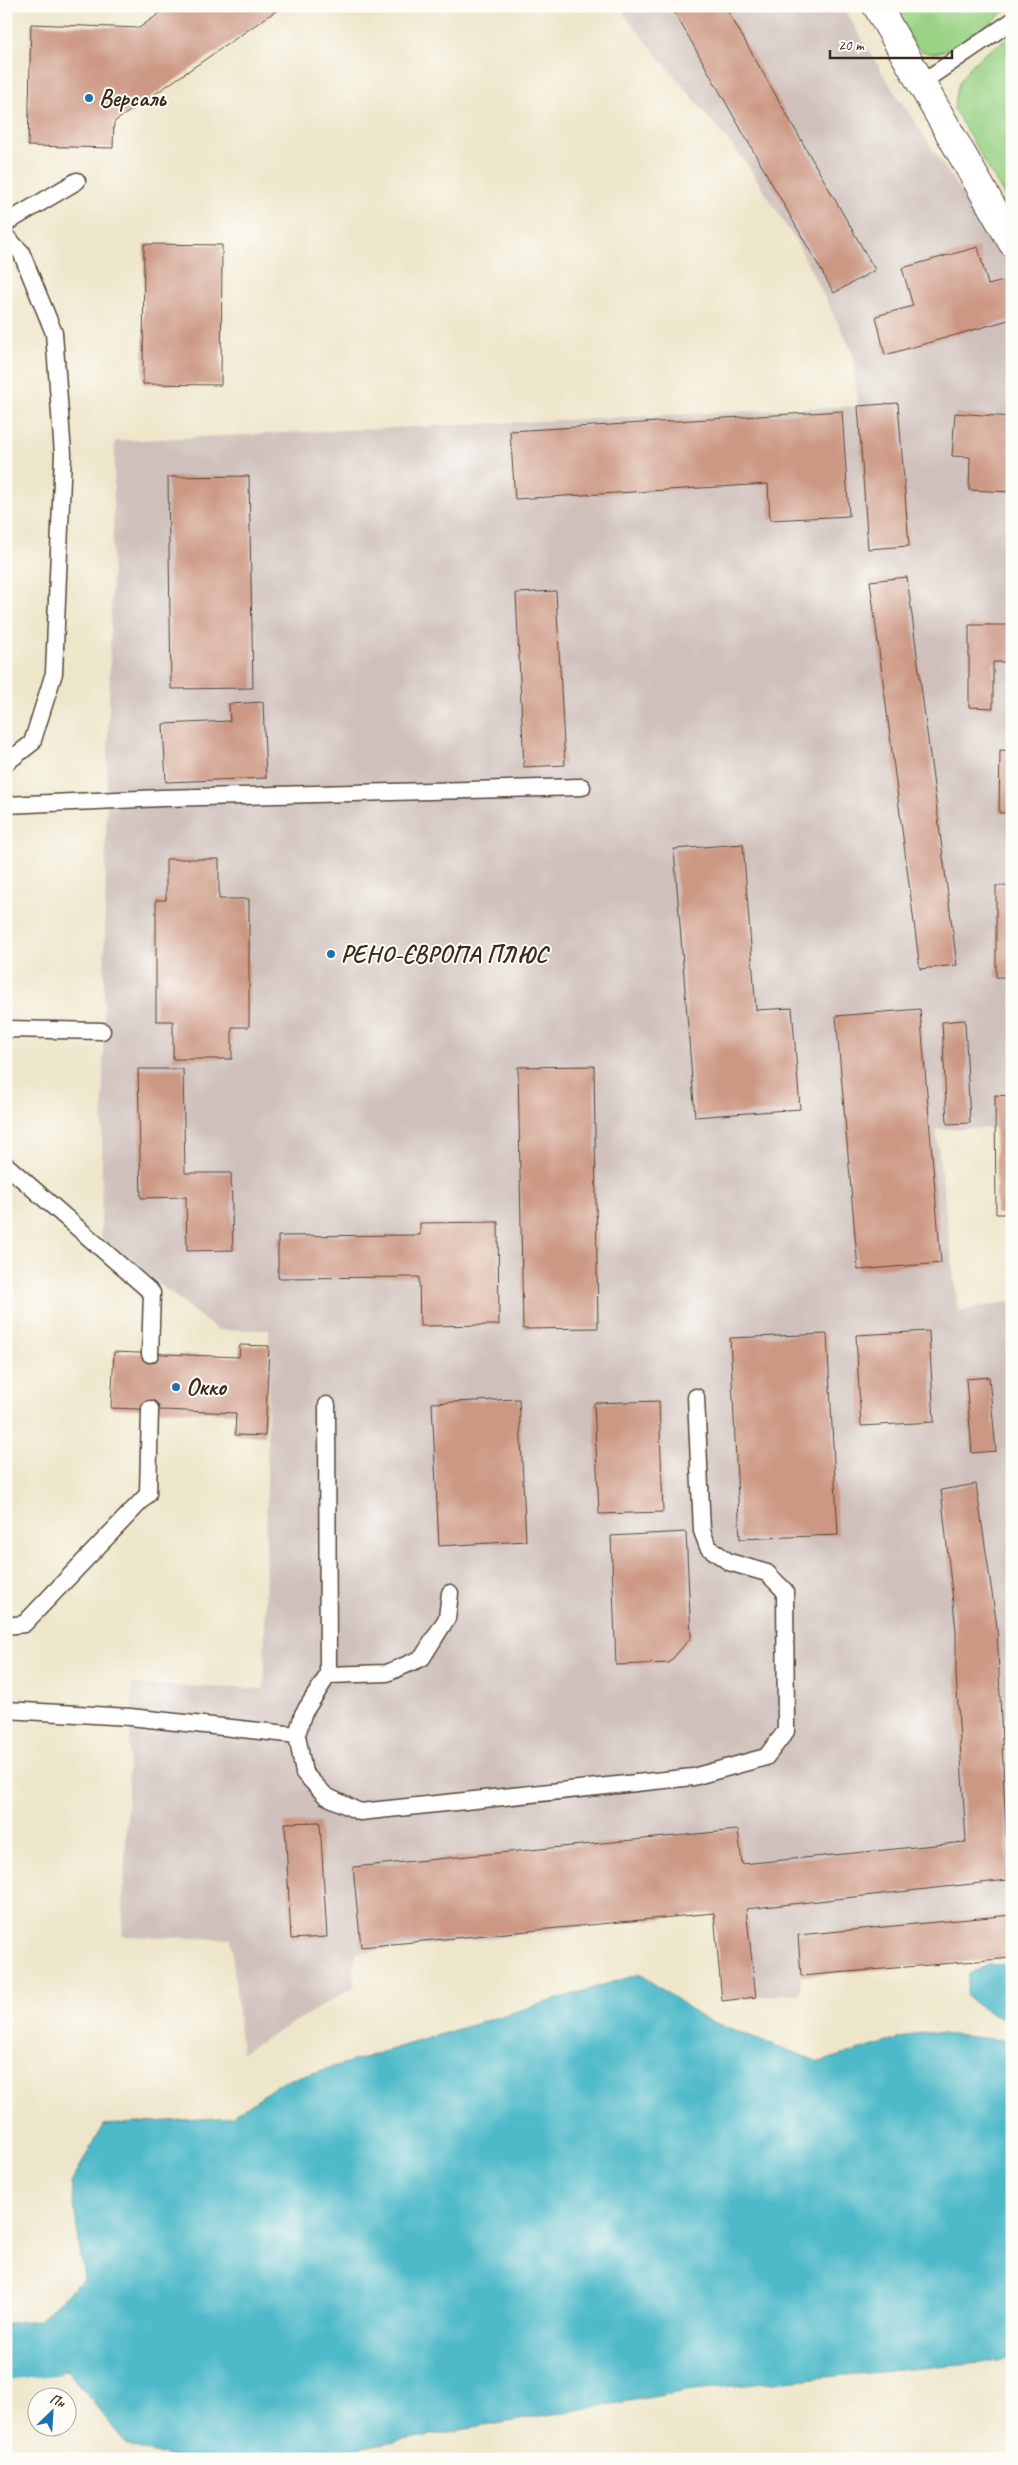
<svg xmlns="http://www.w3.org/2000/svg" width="1018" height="2465" viewBox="0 0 1018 2465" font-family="Caveat,sans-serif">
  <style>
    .industrial { fill: #cfc0bb }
    .green { fill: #9ad385; stroke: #6a7e52 }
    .water { fill: #4db9c9; stroke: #447274 }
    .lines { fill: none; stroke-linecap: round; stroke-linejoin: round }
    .stream { stroke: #4db9c9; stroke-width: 12 }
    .building { fill: #cc9783 }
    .service-casing { stroke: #564638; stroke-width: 19 }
    .minor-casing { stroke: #564638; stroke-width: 30 }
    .service { stroke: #fff; stroke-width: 16 }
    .minor { stroke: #fff; stroke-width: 28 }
    .poi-dot { fill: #1f6fb2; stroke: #fdfcf7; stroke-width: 2 }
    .labels { text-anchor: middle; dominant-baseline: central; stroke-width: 4; stroke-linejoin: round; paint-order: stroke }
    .poi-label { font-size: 24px; font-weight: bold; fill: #3b2a1e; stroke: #fdfcf7; text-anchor: start }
  </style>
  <rect width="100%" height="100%" fill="#fdfcf7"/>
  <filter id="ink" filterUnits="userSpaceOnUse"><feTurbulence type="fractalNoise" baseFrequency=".02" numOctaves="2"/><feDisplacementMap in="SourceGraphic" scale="10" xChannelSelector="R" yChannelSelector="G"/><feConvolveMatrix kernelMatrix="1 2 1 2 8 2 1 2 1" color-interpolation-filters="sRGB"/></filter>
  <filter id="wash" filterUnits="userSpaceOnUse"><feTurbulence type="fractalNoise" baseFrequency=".0096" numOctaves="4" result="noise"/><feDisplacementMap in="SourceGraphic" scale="20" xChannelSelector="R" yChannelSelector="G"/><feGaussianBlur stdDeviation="1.12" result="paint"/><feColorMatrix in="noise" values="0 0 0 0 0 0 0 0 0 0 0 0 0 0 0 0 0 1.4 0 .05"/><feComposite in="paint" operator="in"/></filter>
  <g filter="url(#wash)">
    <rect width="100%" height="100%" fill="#eee6ca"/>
    <path class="industrial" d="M633 6H842L883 74 1012 269V1096H995V1128L936 1129 958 1311 1012 1301V1958L801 1976 800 1993 722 2001 714 1913 355 1953 354 1987 242 2053 231 1939 122 1936 132 1684 264 1689 269 1330H217L101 1237 106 829 115 441 858 406 853 353 797 243 747 164 623 13Z"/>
    <g class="green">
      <path d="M893 6H1012C994 19 943 64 922 51 909 43 900 19 893 6Z"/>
      <path d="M1012 36V209L954 109C955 69 981 56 1012 36Z"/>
    </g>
    <g class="water">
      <path d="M1012 1964V2020C994 2016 978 2008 966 1996L969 1974 988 1965Z"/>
      <path d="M640 1974 703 2018 819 2062 922 2032 1012 2041V2359L693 2390 292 2459H175L127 2445 67 2370 6 2373V2323L39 2320 84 2279 71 2183 103 2125 232 2117 280 2083Z"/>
    </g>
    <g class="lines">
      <path class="stream" d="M6 2375 56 2369"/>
    </g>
    <g id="blocks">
      <g class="building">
        <path d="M170 6H283L114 122 113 148 28 146 31 24 139 28Z"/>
        <path d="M671 6H725L875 270 834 293Z"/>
        <path d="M144 244 222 245 221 385 143 384Z"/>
        <path d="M978 247 988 285 1008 280 1012 294V319L885 355 876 316 913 306 902 268Z"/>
        <path d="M898 403 909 546 868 549 858 406Z"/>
        <path d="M842 411 849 516 770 520 768 484 515 499 510 431Z"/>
        <path d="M955 413 1012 417V492L969 490 970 457 952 456Z"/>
        <path d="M249 476 253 688 171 689 168 477Z"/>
        <path d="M907 577 957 965 920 969 870 581Z"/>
        <path d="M556 591 565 765 524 767 516 593Z"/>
        <path d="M969 625H1012V662H993V708L969 707Z"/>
        <path d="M263 702 266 778 166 782 163 724 230 721 229 704Z"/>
        <path d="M1000 750 1012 751V813H999Z"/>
        <path d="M743 844 756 1010 792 1008 800 1109 695 1117 674 849Z"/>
        <path d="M166 859H219V899H249V1027H232V1059H173V1021H156V900H166Z"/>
        <rect x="996" y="886" width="16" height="91"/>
        <path d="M920 1009 941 1263 858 1270 836 1016Z"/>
        <path d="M965 1020 970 1123 947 1124 942 1022Z"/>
        <path d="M594 1066 598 1328 523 1329 518 1067Z"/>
        <path d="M138 1069H183L185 1173H231L233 1250 187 1251 186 1197 141 1198Z"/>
        <path d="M995 1095 1012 1096V1214H996Z"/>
        <path d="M498 1222 499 1325 420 1326 419 1277 278 1278V1236L420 1235V1223Z"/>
        <path d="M929 1331 934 1422 861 1426 856 1335Z"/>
        <path d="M827 1334 838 1535 740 1539 730 1338Z"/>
        <path d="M240 1345 269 1346 265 1436 235 1435 236 1413 111 1408 114 1352 239 1357Z"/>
        <path d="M989 1377 996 1451 972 1453 966 1379Z"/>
        <path d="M519 1399 526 1541 439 1546 432 1403Z"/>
        <path d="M659 1401 663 1512 599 1514 594 1403Z"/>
        <path d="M976 1484 997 1627 1008 1880 746 1909 756 1997 722 2001 714 1913 361 1947 353 1867 738 1830 742 1864 966 1842 956 1674V1630L941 1490Z"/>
        <path d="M686 1532 691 1637 669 1663 616 1665 611 1536Z"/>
        <path d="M320 1822 327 1937 291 1939 285 1823Z"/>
        <path d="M1012 1915V1958L801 1976 798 1935Z"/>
      </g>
    </g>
  </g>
  <g filter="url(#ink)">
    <use href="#blocks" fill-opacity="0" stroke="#564638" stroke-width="1"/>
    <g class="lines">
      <defs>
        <g id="service">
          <path d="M921 83 1012 21"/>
          <path d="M6 223 77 181"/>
          <path d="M6 237 21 252 54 333 63 454 54 673 32 743 6 763"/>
          <path d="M6 805 162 798 582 787"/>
          <path d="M6 1029 102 1031"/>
          <path d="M6 1165 152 1293 150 1354"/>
          <path d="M6 1626 24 1624 148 1494 150 1409"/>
          <path d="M328 1675 387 1673 422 1658 447 1618 450 1593"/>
          <path d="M6 1710 130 1717 297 1735 304 1773 326 1796 360 1812 693 1777 766 1757 786 1731 785 1591 767 1573 729 1562 708 1547 702 1531 696 1397"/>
          <path d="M297 1735 303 1714 328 1675 327 1405"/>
        </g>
        <path id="minor" d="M877 6 1012 242"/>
      </defs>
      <use href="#service" class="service-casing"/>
      <use href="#minor" class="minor-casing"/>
      <use href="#service" class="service"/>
      <use href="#minor" class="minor"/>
    </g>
  </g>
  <g class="poi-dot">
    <circle cx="89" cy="98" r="5"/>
    <circle cx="331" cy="954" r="5"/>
    <circle cx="176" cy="1387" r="5"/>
  </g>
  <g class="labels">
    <g class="poi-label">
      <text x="99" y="98">Версаль</text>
      <text x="341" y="954">РЕНО-ЄВРОПА ПЛЮС</text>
      <text x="186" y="1387">Окко</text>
    </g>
  </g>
  <rect width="1018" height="2465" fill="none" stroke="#fdfcf7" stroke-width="25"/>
  <g transform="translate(52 2412) rotate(25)"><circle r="24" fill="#fdfcf7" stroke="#afa8a0"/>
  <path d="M0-4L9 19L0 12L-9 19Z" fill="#1f6fb2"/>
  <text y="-8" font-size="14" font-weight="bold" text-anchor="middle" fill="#3b2a1e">Пн</text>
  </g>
  <path d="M830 50v8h122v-8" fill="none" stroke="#3b2a1e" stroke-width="2.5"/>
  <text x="838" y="50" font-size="15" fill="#3b2a1e" stroke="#fdfcf7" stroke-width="4" paint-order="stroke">20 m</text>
</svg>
